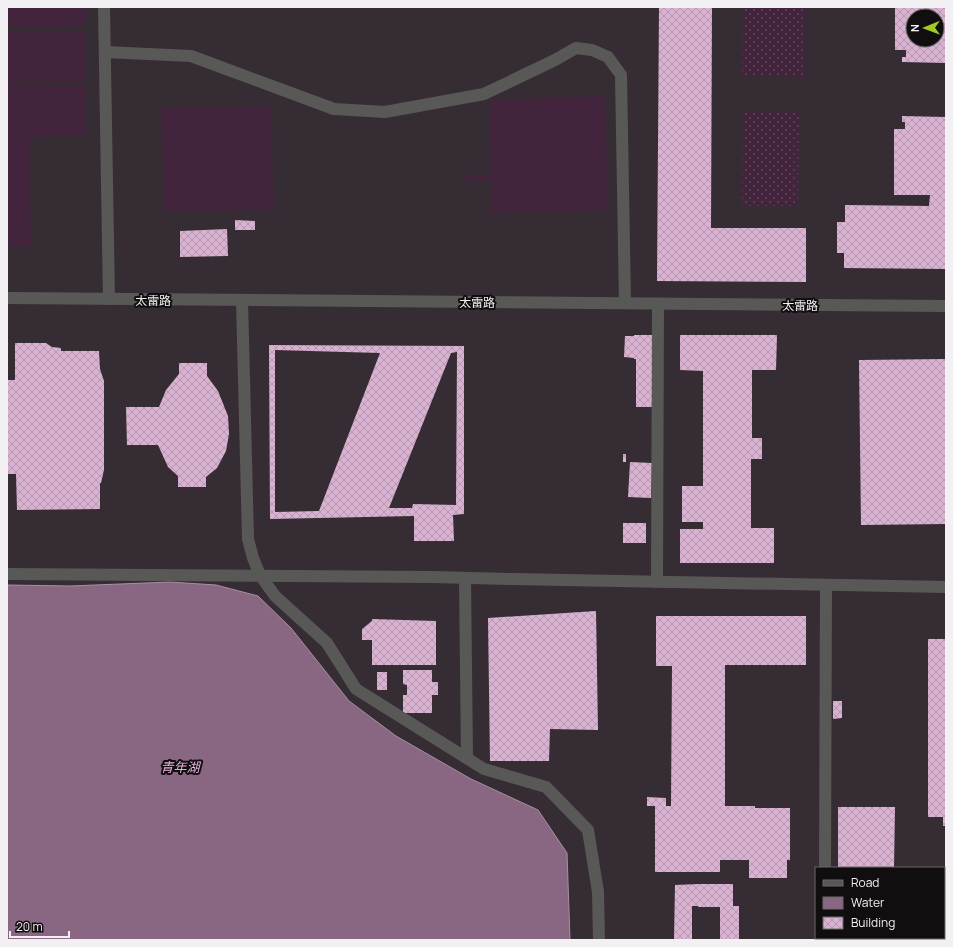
<svg xmlns="http://www.w3.org/2000/svg" width="953" height="947" viewBox="0 0 953 947" font-family="Manrope,'Noto Sans SC',sans-serif">
  <style>
    .built { fill: #362d34; fill-rule: evenodd }
    .grass { fill: url(#grass-dots) }
    .pitch { fill: #42253d }
    .water { fill: #896682; stroke: #a88fa4 }
    .building { fill: url(#building-cross-hatch); fill-rule: evenodd }
    .lines { fill: none; stroke-linecap: round; stroke-linejoin: round }
    .minor { stroke: #585957; stroke-width: 12 }
    .labels { text-anchor: middle; dominant-baseline: central; stroke-width: 4; stroke-linejoin: round; paint-order: stroke }
    .street-label { font-size: 12px; fill: #f2f0f2; stroke: #100e0f }
    .water-label { font-size: 13px; font-style: italic; fill: #e8aedc; stroke: #100e0f }
  </style>
  <defs>
    <pattern id="grass-dots" width="8" height="8" patternUnits="userSpaceOnUse"><rect width="8" height="8" fill="#42253d"/><path d="M2 2h.1M6 6h.1" fill="none" stroke="#5e455a" stroke-width="1.8" stroke-linecap="round"/></pattern>
    <pattern id="building-cross-hatch" width="8" height="8" patternUnits="userSpaceOnUse"><rect width="8" height="8" fill="#d9b2d1"/><path d="M0 0l8 8M0 8l8-8" fill="none" stroke="#b598af"/></pattern>
  </defs>
  <rect width="100%" height="100%" fill="#282427"/>
  <path class="built" d="M7 7H946V940H7ZM913 16H937V40H913ZM816 868H944V938H816Z"/>
  <g class="grass">
    <path d="M743 7H805V77L742 76Z"/>
    <path d="M743 111H799L798 206H742Z"/>
  </g>
  <g class="pitch">
    <path d="M7 7H85L86 26 7 28Z"/>
    <path d="M85 31 86 81 7 83V32Z"/>
    <path d="M85 85 86 135 29 137 31 246 7 247V86Z"/>
    <path d="M605 96 608 210 492 213 491 181 466 182 465 175 491 174 489 100Z"/>
    <path d="M272 106 273 210 163 211 162 108Z"/>
  </g>
  <path class="water" d="M170 582 216 585 258 596 291 628 349 701 396 736 471 779 538 810 567 853 570 940H7V585L70 586Z"/>
  <g class="building">
    <path d="M659 7H712L711 228H806V282L657 281Z"/>
    <path d="M895 7H946V63L902 62V57H906V50H895ZM913 16H937V40H913Z"/>
    <path d="M902 116 946 117V269L844 268V253H837V222H845V205L929 206 930 195H894V129H905V122H902Z"/>
    <path d="M235 220 255 221V230H235Z"/>
    <path d="M227 229 228 256 180 257V231Z"/>
    <path d="M634 335H656L653 407H636V359H634V358L624 357 625 336H634Z"/>
    <path d="M680 335H777L776 370H752V438H762V459H751V528H774V563H680V529H703V522H682V486H703V371L680 370Z"/>
    <path d="M15 343H46L52 347 61 348V351H99L100 369 104 381V470L101 483H100V509L17 510 16 474H7V380H15Z"/>
    <path d="M269 345 464 346V514L453 515 454 541H414V516L270 519ZM275 350 380 353 319 511 275 512ZM457 352 456 505 413 504 412 508H389L451 353Z"/>
    <path d="M946 359V524L861 525 859 360Z"/>
    <path d="M179 363H207V376L218 391 228 416 229 434 226 451 217 468 206 477V487H178V476L168 467 158 445H127L126 407H159L166 390 179 374Z"/>
    <rect x="623" y="454" width="3" height="8"/>
    <path d="M630 462 652 463 651 498 628 497Z"/>
    <rect x="623" y="523" width="23" height="20"/>
    <path d="M596 611 598 730 550 729 549 761H490L488 618Z"/>
    <path d="M656 616H806V665H725V806H755V808H790V860H787V878H749V860H720V872H655V806H647V797L666 798V806H671L672 666H656Z"/>
    <path d="M372 619 436 621V665H372V640H362V629L372 621Z"/>
    <path d="M928 639H946V826H943V817H928Z"/>
    <path d="M403 670H432V682H438V695H432V713H403V695H407V685L403 684Z"/>
    <rect x="377" y="672" width="10" height="18"/>
    <path d="M833 701H842V718L833 719Z"/>
    <path d="M838 807H895L894 868H838Z"/>
    <path d="M699 884H733V906H739V939H720V907H698V906H692V940H674L675 885Z"/>
    <rect x="837" y="938" width="57" height="2"/>
  </g>
  <g class="lines">
    <g class="minor">
      <path d="M104 7 109 299"/>
      <path d="M105 52 191 56 334 109 385 112 484 94 555 60 576 48 592 50 608 57 621 75 625 303"/>
      <path d="M7 298 946 306"/>
      <path d="M242 300 248 539 253 558 260 575 275 596 327 643 356 689 484 769 546 787 588 830 598 892 599 940"/>
      <path d="M7 574 432 577 512 579 946 587"/>
      <path d="M465 578 467 758"/>
      <path d="M657 582 658 304"/>
      <path d="M825 868 826 585"/>
      <path d="M825 940V938"/>
    </g>
  </g>
  <g class="labels">
    <g class="street-label">
      <text x="153" y="300">太雷路</text>
      <text x="477" y="302">太雷路</text>
      <text x="800" y="305">太雷路</text>
    </g>
    <g class="water-label">
      <text x="180" y="767">青年湖</text>
    </g>
  </g>
  <rect width="953" height="947" fill="none" stroke="#f2f0f2" stroke-width="16"/>
  <rect x="815" y="867" width="130" height="72" fill="#100e0f" stroke="#6a686a"/>
  <rect x="823" y="880" width="20" height="6" fill="#585957" stroke="#6a686a"/>
  <text x="851" y="887" font-size="12" fill="#f2f0f2">Road</text>
  <rect x="823" y="897" width="20" height="12" fill="#896682" stroke="#6a686a"/>
  <text x="851" y="907" font-size="12" fill="#f2f0f2">Water</text>
  <rect x="823" y="917" width="20" height="12" fill="url(#building-cross-hatch)" stroke="#6a686a"/>
  <text x="851" y="927" font-size="12" fill="#f2f0f2">Building</text>
  <g transform="translate(925 28) rotate(269)"><circle r="19" fill="#100e0f" stroke="#6a686a"/>
  <path d="M0-3L7 15L0 10L-7 15Z" fill="#a3c927"/>
  <text y="-6" font-size="11" font-weight="bold" text-anchor="middle" fill="#f2f0f2">N</text>
  </g>
  <path d="M10 931v6h59v-6" fill="none" stroke="#f2f0f2" stroke-width="2"/>
  <text x="16" y="931" font-size="12" fill="#f2f0f2" stroke="#100e0f" stroke-width="3" paint-order="stroke">20 m</text>
</svg>
